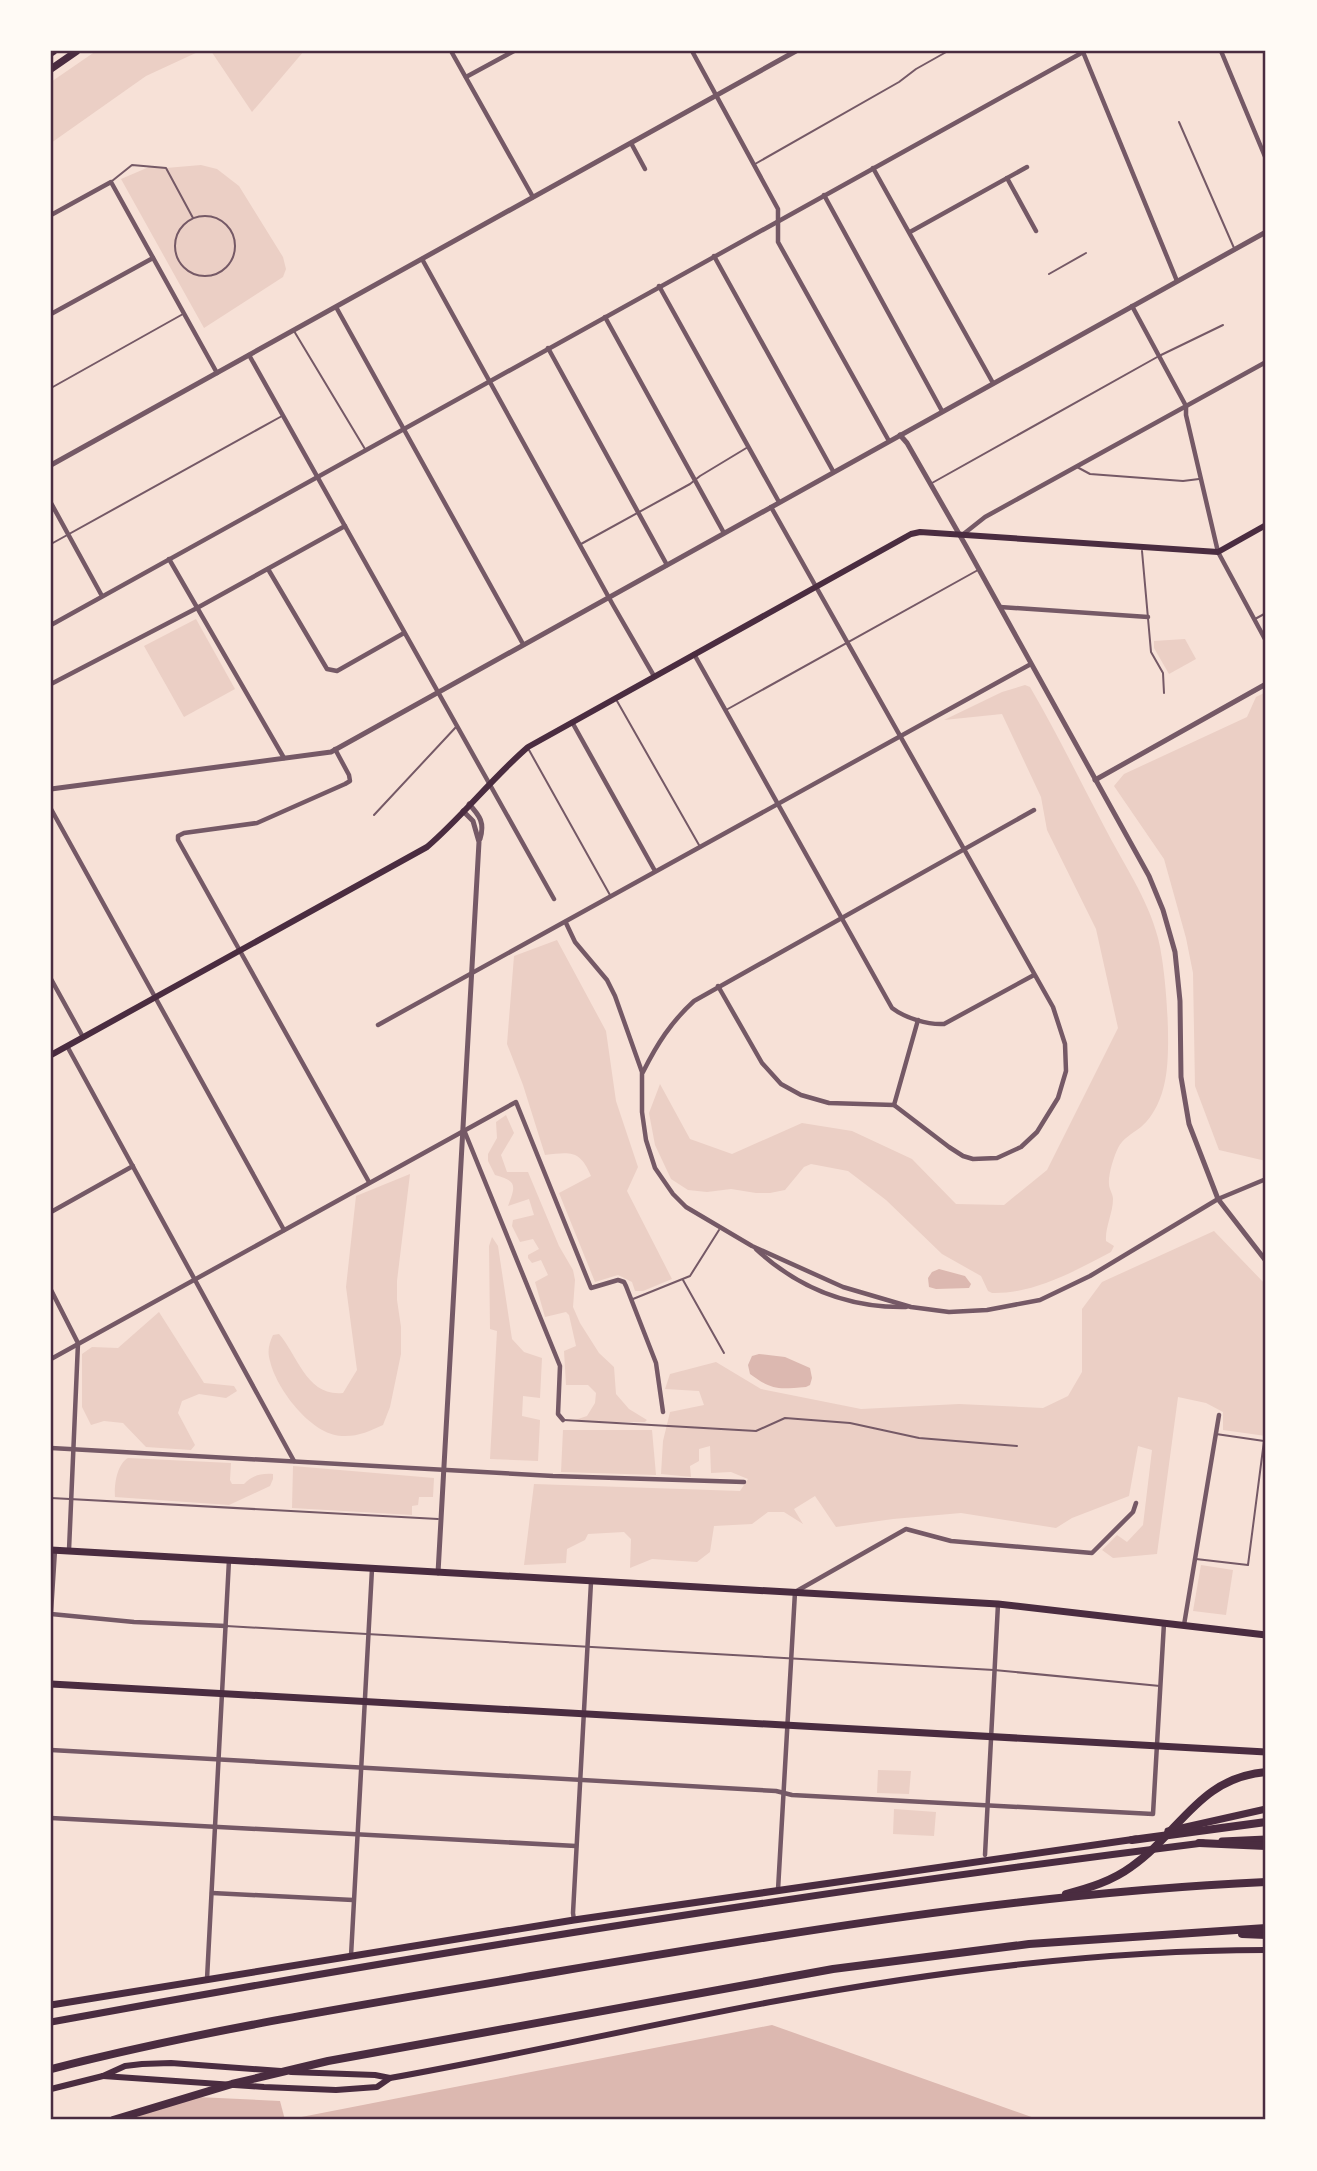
<svg xmlns="http://www.w3.org/2000/svg" width="1317" height="2171" viewBox="0 0 1317 2171" font-family="'Fira Sans',sans-serif">
  <style>
    .green { fill: #ebcfc5 }
    .water { fill: #dcb8b0 }
    .lines { fill: none; stroke-linecap: round; stroke-linejoin: round }
    .service { stroke: #755966; stroke-width: 2 }
    .minor { stroke: #755966; stroke-width: 4.5 }
    .tertiary { stroke: #755966; stroke-width: 5 }
    .secondary { stroke: #4a2c40; stroke-width: 6 }
    .primary { stroke: #4a2c40; stroke-width: 7 }
    .trunk { stroke: #4a2c40; stroke-width: 7 }
    .motorway { stroke: #4a2c40; stroke-width: 8 }
    .neatline { fill: none; stroke: #4a2c40; stroke-width: 2.5 }
  </style>
  <rect width="100%" height="100%" fill="#f7e1d7"/>
  <g class="green">
    <path d="M96 51H200L146 76 51 143V82Z"/>
    <path d="M211 51H304L252 112Z"/>
    <path d="M201 165 217 169 239 186 283 257 286 269 283 277 204 328 121 179 149 167 166 168Z"/>
    <path d="M196 619 235 689 184 717 144 646Z"/>
    <path d="M1185 639 1196 659 1169 674 1154 648V641Z"/>
    <path d="M1025 685 1030 687C1057 733 1080 781 1105 828 1123 863 1148 899 1158 938 1166 969 1172 1049 1165 1081 1162 1097 1154 1116 1141 1127 1132 1134 1123 1138 1118 1148 1114 1156 1108 1175 1109 1184 1109 1189 1113 1194 1113 1199 1113 1213 1105 1227 1106 1241L1114 1246 1111 1252C1075 1271 1034 1294 992 1293L988 1291 981 1276 942 1254 886 1200 848 1171 811 1164 804 1167 785 1190 770 1193H756L731 1189 707 1192 688 1190 671 1179 655 1145 649 1113 660 1084 690 1139 732 1154 802 1123 852 1131 912 1159 956 1204 1004 1205 1047 1170 1118 1028 1096 929 1047 830 1041 797 1002 714 944 720 1002 692Z"/>
    <path d="M1266 692V1161L1219 1150 1195 1086 1193 973 1186 938 1164 859 1114 786 1124 774 1247 717 1256 697Z"/>
    <path d="M557 940 606 1031 616 1101 638 1167 627 1191 672 1279 643 1291H635L632 1282 618 1275 595 1282 559 1193 591 1176C580 1150 571 1152 545 1155L523 1085 507 1044 514 956Z"/>
    <path d="M506 1115 514 1133 501 1155 507 1172H528L559 1246 573 1270 575 1280 573 1307 580 1323 599 1353 614 1367 616 1394 629 1409 647 1420 645 1422H580L575 1420 587 1416 595 1403 596 1393 588 1385H566L564 1351 576 1346 569 1315 566 1312 545 1317 535 1282 548 1275 541 1260 532 1263 528 1258V1255L539 1249 533 1239 520 1242 512 1226 513 1220 534 1215 529 1199 508 1206C516 1185 517 1181 495 1175L488 1161V1154L497 1138 496 1122Z"/>
    <path d="M410 1174 397 1281V1300L401 1327V1354L390 1407 383 1425C370 1431 357 1437 342 1436 311 1435 276 1388 270 1361 267 1351 269 1344 273 1335L279 1334C298 1356 307 1397 343 1393L357 1370 346 1287 356 1196Z"/>
    <path d="M1214 1231 1266 1285V1436L1223 1430V1412L1206 1403 1178 1397 1157 1554 1113 1558 1102 1550 1117 1535 1127 1542 1143 1525 1152 1450 1138 1446 1129 1496 1072 1518 1056 1528 961 1513 893 1519 836 1527 815 1496 794 1509 803 1524 784 1512H768L752 1524 714 1526 710 1552 697 1562 652 1559 630 1568 631 1539 624 1532 588 1534 585 1540 567 1549 566 1563 524 1565 534 1484 740 1491 748 1479 731 1472 711 1473 710 1446 699 1449V1461L690 1466 691 1477 661 1474 663 1441 670 1412 704 1405 699 1391 665 1389 670 1374 716 1362 761 1389 861 1409 959 1404 1043 1408 1068 1396 1082 1372V1309L1102 1282Z"/>
    <path d="M492 1237 498 1246 512 1339 524 1352 542 1358 540 1398 523 1396 522 1416 540 1420 538 1461 490 1459 497 1331 490 1329 489 1246Z"/>
    <path d="M159 1312 204 1383 234 1386 237 1391 226 1398 199 1394 182 1401 178 1413 195 1445 191 1450 146 1447 123 1423 104 1421 91 1425 82 1407V1354L92 1347 118 1348Z"/>
    <path d="M563 1430H652L656 1475 561 1472Z"/>
    <path d="M128 1458 231 1463 230 1480 232 1484H244C252 1476 260 1473 273 1474V1479L270 1486 229 1505 115 1497C114 1485 117 1464 128 1458Z"/>
    <path d="M293 1466 434 1478 433 1497H419L418 1505 412 1506V1515L292 1508Z"/>
    <path d="M1201 1565 1233 1570 1226 1615 1193 1611Z"/>
    <path d="M878 1770 911 1771 909 1794 877 1793Z"/>
    <path d="M894 1809 936 1812 934 1836 893 1834Z"/>
  </g>
  <g class="water">
    <path d="M939 1269 965 1276 971 1284 969 1288 936 1289 929 1287 928 1278 932 1272Z"/>
    <path d="M759 1354 785 1357 810 1368 812 1378 810 1385 806 1387C778 1389 773 1391 750 1374L748 1365 752 1356Z"/>
    <path d="M772 2025 1040 2120H286Z"/>
    <path d="M197 2097 280 2101 285 2120H118Z"/>
  </g>
  <g class="lines">
    <g class="service">
      <path d="M1179 122 1234 248"/>
      <path d="M755 164 899 82 916 69 948 51"/>
      <path d="M112 181 132 165 166 168 193 218"/>
      <circle cx="205" cy="246" r="30"/>
      <path d="M1049 274 1086 253"/>
      <path d="M294 331 365 449"/>
      <path d="M51 388 183 314"/>
      <path d="M1077 467 1090 474 1183 481 1199 479"/>
      <path d="M932 483 1159 356 1223 325"/>
      <path d="M51 544 282 416"/>
      <path d="M581 544 690 484 700 476 748 447"/>
      <path d="M1142 551 1151 652 1163 673 1164 693"/>
      <path d="M1255 619 1266 613"/>
      <path d="M617 701 699 845"/>
      <path d="M726 710 978 570"/>
      <path d="M529 750 610 895"/>
      <path d="M374 815 456 727"/>
      <path d="M683 1280 724 1353"/>
      <path d="M633 1299 690 1276 719 1230"/>
      <path d="M564 1420 756 1431 785 1418 850 1423 919 1438 1017 1446"/>
      <path d="M51 1498 438 1519"/>
      <path d="M1196 1559 1248 1565 1264 1441 1216 1434"/>
      <path d="M226 1626 994 1670 1160 1686"/>
    </g>
    <g class="minor">
      <path d="M451 51 533 197"/>
      <path d="M692 51 778 209V242L889 441"/>
      <path d="M1221 51 1266 159"/>
      <path d="M1083 52 1177 281"/>
      <path d="M466 77 514 51"/>
      <path d="M631 143 645 169"/>
      <path d="M873 168 993 383"/>
      <path d="M1007 178 1036 231"/>
      <path d="M824 195 942 411"/>
      <path d="M51 215 111 182 217 373"/>
      <path d="M910 232 1027 167"/>
      <path d="M714 256 833 471"/>
      <path d="M422 259 613 605 654 676"/>
      <path d="M659 286 779 502"/>
      <path d="M1132 306 1186 406V415L1218 552 1266 641"/>
      <path d="M336 307 523 644"/>
      <path d="M51 314 153 258"/>
      <path d="M605 317 724 533"/>
      <path d="M548 348 667 565"/>
      <path d="M249 355 554 899"/>
      <path d="M51 503 102 596"/>
      <path d="M961 536 985 517 1266 362"/>
      <path d="M169 559 284 758"/>
      <path d="M268 569 327 669 337 671 404 633"/>
      <path d="M1000 607 1148 617"/>
      <path d="M51 625 1085 51"/>
      <path d="M694 654 892 1008C905 1018 928 1025 944 1024L1034 975"/>
      <path d="M51 684 197 608 345 526"/>
      <path d="M572 722 655 871"/>
      <path d="M335 749 349 775 350 781 345 784 257 823 184 833 178 836V840L369 1182"/>
      <path d="M51 809 284 1230"/>
      <path d="M566 923 575 942 607 980 615 996 642 1072V1112L646 1140 655 1168 673 1194 686 1207 752 1246 843 1287 911 1307 949 1312 987 1310 1040 1300 1090 1276 1218 1199 1266 1179"/>
      <path d="M51 979 83 1037"/>
      <path d="M718 986 762 1063 781 1084 801 1095 829 1103 894 1105 949 1147 963 1156 973 1159 997 1158 1021 1147 1037 1132 1058 1098 1066 1071 1065 1044 1053 1007 771 507"/>
      <path d="M378 1025 1031 664"/>
      <path d="M67 1046 294 1461"/>
      <path d="M643 1072C657 1044 671 1022 694 1001L1034 810"/>
      <path d="M894 1105 918 1020"/>
      <path d="M464 1130 560 1366 558 1414 563 1420"/>
      <path d="M51 1212 133 1166"/>
      <path d="M756 1249C799 1289 848 1308 906 1307"/>
      <path d="M51 1290 78 1343 69 1550"/>
      <path d="M51 1359 516 1102 591 1288 618 1280 624 1282 626 1286 656 1363 663 1412"/>
      <path d="M51 1448 553 1476 744 1482"/>
      <path d="M51 1612 55 1550"/>
      <path d="M51 1614 134 1622 226 1626"/>
      <path d="M1184 1625 1219 1415"/>
      <path d="M51 1750 776 1791 792 1795 1153 1814 1164 1623"/>
      <path d="M51 1818 576 1846"/>
      <path d="M985 1855 998 1604"/>
      <path d="M778 1890 795 1592 906 1529 951 1541 1092 1553 1133 1512 1136 1503"/>
      <path d="M212 1893 353 1900"/>
      <path d="M574 1920 573 1913 591 1582"/>
      <path d="M351 1956 372 1569"/>
      <path d="M207 1979 229 1560"/>
    </g>
    <g class="tertiary">
      <path d="M900 435 907 443 966 546 1149 876 1163 910 1175 952 1180 1001 1181 1077 1189 1124 1218 1199 1266 1261"/>
      <path d="M51 465 796 51"/>
      <path d="M1095 780 1266 684"/>
      <path d="M51 789 331 752 1266 232"/>
      <path d="M469 804C480 816 485 823 480 839"/>
      <path d="M438 1573 479 842 473 821 463 811"/>
    </g>
    <g class="secondary">
      <path d="M51 1055 427 847C463 816 492 778 528 747L911 534 920 532 1218 552 1266 525"/>
      <path d="M291 2072 375 2075 390 2078"/>
      <path d="M103 2076 264 2087 336 2090 377 2087 390 2078C519 2055 647 2025 776 2001 937 1971 1102 1950 1266 1950"/>
      <path d="M51 2089 103 2076 125 2066 142 2064 171 2063 281 2071"/>
    </g>
    <g class="primary">
      <path d="M51 53 54 51"/>
      <path d="M51 69 77 51"/>
      <path d="M51 1550 998 1604 1266 1635"/>
      <path d="M51 1684 1266 1752"/>
    </g>
    <g class="trunk">
      <path d="M1168 1831 1266 1809"/>
      <path d="M1222 1841 1266 1839"/>
      <path d="M51 2005 574 1920 1136 1839"/>
      <path d="M51 2022C433 1952 817 1891 1203 1843"/>
    </g>
    <g class="motorway">
      <path d="M1132 1840 1266 1822"/>
      <path d="M1199 1843 1266 1846"/>
      <path d="M1066 1894C1089 1888 1112 1881 1131 1867 1180 1833 1198 1778 1266 1772"/>
      <path d="M1242 1934 1266 1935"/>
      <path d="M51 2069C215 2027 382 2002 549 1973 786 1933 1025 1893 1266 1882"/>
      <path d="M113 2120 232 2084 328 2061 833 1969 1029 1944 1266 1928"/>
    </g>
  </g>
  <rect width="1317" height="2171" fill="none" stroke="#fffaf5" stroke-width="105"/>
  <rect x="52" y="52" width="1212" height="2066" class="neatline"/>
</svg>
